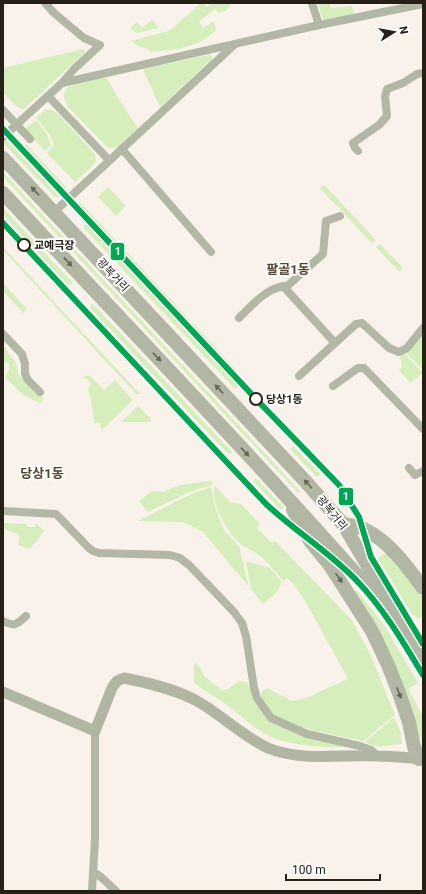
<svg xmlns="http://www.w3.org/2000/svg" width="426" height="894" viewBox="0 0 426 894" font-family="Roboto,'Noto Sans KR',sans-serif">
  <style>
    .green { fill: #d5eebc }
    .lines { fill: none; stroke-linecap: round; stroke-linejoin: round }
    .street { stroke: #b2b8a5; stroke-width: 8 }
    .secondary { stroke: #b1b6a2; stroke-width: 11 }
    .highway { stroke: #b2b6a4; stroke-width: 14 }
    .tram-1-casing { stroke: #fff; stroke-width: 9 }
    .tram-1 { stroke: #00a651; stroke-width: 6 }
    .oneway { fill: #656456 }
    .stop-dot { fill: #fff; stroke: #262017; stroke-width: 2 }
    .labels { text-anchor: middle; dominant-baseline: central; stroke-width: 4; stroke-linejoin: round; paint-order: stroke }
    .stop-label { font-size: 11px; font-weight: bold; fill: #262017; stroke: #fff; text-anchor: start }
    .street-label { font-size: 11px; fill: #262017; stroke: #fff }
    .quarter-label { font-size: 13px; font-weight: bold; fill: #524530; stroke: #fff }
    .line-badge { stroke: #fff; stroke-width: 1.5 }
    .badge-label { font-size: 11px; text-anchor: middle; font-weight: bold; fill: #fff }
  </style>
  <rect width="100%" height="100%" fill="#f8f2eb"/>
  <g class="green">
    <path d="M201 3H203L207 7 213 3H230V5L227 10 219 13 215 9 199 21 203 28 214 21 216 30C198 49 175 49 151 52L146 48 140 47 131 41 168 31 173 28Z"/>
    <path d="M318 3H329L331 8 352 6 354 14 323 20Z"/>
    <path d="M152 20 158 27V28L137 33 130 28 137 22 142 28Z"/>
    <path d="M83 49 85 50V52L23 110 15 105 3 92V68Z"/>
    <path d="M209 55 212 56V59L160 107 143 69Z"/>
    <path d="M107 78 119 100 138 128 118 147 110 148 107 147 67 106C64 99 62 93 68 87L93 79Z"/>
    <path d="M46 109 54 111 60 116 95 154 96 160 92 166 75 182 47 153 54 145C51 134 43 126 36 118Z"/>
    <path d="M35 121H37L47 134 51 145 45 151 25 129Z"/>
    <path d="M3 136 58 195V197H55L3 143Z"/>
    <path d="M26 144 67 188 64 189 61 187 23 146Z"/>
    <path d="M3 172 300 491 298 493 3 177Z"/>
    <path d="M324 185 376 240 372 243 320 188Z"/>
    <path d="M108 187 126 206 116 216 98 197Z"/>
    <path d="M79 201 187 317 185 320 81 208Z"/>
    <path d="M3 208 72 282V284L68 285 3 215Z"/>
    <path d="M84 224 87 225 238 386 235 389 84 228Z"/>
    <path d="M380 244 403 268 399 272 376 247Z"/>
    <path d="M3 247 140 394H136L3 250Z"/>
    <path d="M3 283 27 309 23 313 3 291Z"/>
    <path d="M91 304 94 305 232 452 229 455 90 308Z"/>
    <path d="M193 323 238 372 236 374 190 325Z"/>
    <path d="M423 334V370L405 352Z"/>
    <path d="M3 345 16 363 19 375 36 393 43 397 42 402 39 403 22 394 5 377 9 370V363L3 362Z"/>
    <path d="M404 353 423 373 410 383 399 370 402 367 400 354Z"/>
    <path d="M85 376H90L104 390 115 380 133 400 102 430 100 427V423H94L92 405 88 389 91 384 88 380 83 378Z"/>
    <path d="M138 406 151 419V422H121Z"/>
    <path d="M293 446 320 474 317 477 290 449Z"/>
    <path d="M256 478 283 507 282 510 280 509 253 481Z"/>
    <path d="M211 481 213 484 187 493 148 512 139 501 152 491 163 492 180 485Z"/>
    <path d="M215 486 230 502 241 504 260 524 257 528 272 543 275 541 352 620 369 652 395 715 363 741C341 736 288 728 272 713 268 710 266 704 263 700 260 695 261 691 267 688L292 701 306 698 348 679 304 599 293 583 287 578 284 581C276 573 269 563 260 556 254 551 246 548 239 543 227 532 210 503 215 486Z"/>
    <path d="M211 487 215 506 224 530 231 538 239 546 249 587 203 532 183 522 138 521 189 495Z"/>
    <path d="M36 523 44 531 30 549 18 545 20 536 17 534 3 528V523L26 524 27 527H35Z"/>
    <path d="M388 551 423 598V616L418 619 415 615 413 616 378 558Z"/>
    <path d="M246 561 270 568 282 582 277 592 263 604 251 589Z"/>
    <path d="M353 590 357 591 384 625 418 683 408 689 422 714H423V743L421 740 404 690Z"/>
    <path d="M197 663 205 677 222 690 228 689 239 681 247 682 267 718 353 747C325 747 295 748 269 736 253 729 241 715 227 705 216 697 205 691 194 683V665Z"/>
    <path d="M393 718C399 723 402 737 402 744L376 747 365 742Z"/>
  </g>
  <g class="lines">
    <g class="street">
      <path d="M45 3 54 13 84 38 100 45 74 69 62 83"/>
      <path d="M312 3 319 25"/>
      <path d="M48 96 109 160"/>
      <path d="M3 110 30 139"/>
      <path d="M3 137 62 83 319 25 423 4"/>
      <path d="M122 149 211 252"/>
      <path d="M358 151 355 148 353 143 379 125 387 116 385 96 387 89 403 83 417 74 423 73"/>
      <path d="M54 212 234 45"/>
      <path d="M285 288 323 254 326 221 340 216"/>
      <path d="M239 318C253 304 265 290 283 286L335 343"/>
      <path d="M3 334 22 354 25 364V374L28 380 40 392"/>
      <path d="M299 376 356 324 362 323 389 348 399 352 407 348 423 328"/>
      <path d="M333 386 358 368H364L423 429"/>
      <path d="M409 468 415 475 423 471"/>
      <path d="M3 511 56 514 89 548 93 551 99 553 170 555 180 558 189 565 234 612 242 623 246 636 254 688 257 698 271 718 307 734 360 746 371 750 377 755"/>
      <path d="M3 621C15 627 16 625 26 616"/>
      <path d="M93 872 101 877 116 891"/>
      <path d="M92 891 95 839V731"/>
    </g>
    <path class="secondary" d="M3 692 95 731 112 688 117 681 124 678C149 683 175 689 197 701 222 715 242 736 268 748 302 762 342 754 377 756 393 756 408 758 423 759"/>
    <g class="highway">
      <path d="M3 158 306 482 343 524 423 659"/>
      <path d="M3 193C129 328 258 462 380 601"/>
      <path d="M293 510 310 541 329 564 372 631 388 665 399 693 409 722 414 747 419 759"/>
      <path d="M343 524C349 525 357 526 364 529 389 541 407 566 423 588"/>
    </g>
    <defs>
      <g id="tram-1">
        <path d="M3 129 256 399 339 485 359 517 371 557 423 644"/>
        <path d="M3 223 266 504C295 531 329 552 357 581 384 609 403 642 423 675"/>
      </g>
    </defs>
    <use href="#tram-1" class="tram-1-casing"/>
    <use href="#tram-1" class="tram-1"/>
  </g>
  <defs><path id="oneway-solid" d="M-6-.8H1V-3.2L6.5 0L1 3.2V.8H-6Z"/></defs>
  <g class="oneway">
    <use href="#oneway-solid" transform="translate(35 191) rotate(-133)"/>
    <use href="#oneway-solid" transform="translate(68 262) rotate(47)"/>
    <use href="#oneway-solid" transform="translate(157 357) rotate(47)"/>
    <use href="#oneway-solid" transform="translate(219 389) rotate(-133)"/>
    <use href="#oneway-solid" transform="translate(245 452) rotate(47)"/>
    <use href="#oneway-solid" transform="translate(308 484) rotate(-132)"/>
    <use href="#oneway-solid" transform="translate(339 578) rotate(55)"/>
    <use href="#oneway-solid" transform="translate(399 693) rotate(70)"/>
  </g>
  <g class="stop-dot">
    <circle cx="24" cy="245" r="6"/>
    <circle cx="256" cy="399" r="6"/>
  </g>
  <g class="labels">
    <g class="stop-label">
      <text x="34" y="245">교예극장</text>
      <text x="266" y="399">당상1동</text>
    </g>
    <g class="street-label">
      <text transform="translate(113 275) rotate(47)">광복거리</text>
      <text transform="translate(332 513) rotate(51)">광복거리</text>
    </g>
    <g class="quarter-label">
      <text x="288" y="269">팔골1동</text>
      <text x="42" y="473">당상1동</text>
    </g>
  </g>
  <g class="line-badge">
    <rect x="110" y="242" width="15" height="19" rx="4" fill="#00a651"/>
    <rect x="338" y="487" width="16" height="19" rx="4" fill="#00a651"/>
  </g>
  <g class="badge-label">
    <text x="118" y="255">1</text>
    <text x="346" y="500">1</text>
  </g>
  <rect width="426" height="894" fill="none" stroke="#262017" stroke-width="8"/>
  <g transform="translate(394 32) rotate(79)" stroke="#ffffff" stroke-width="3" paint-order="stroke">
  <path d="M0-3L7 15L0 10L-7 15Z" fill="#262017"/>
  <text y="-6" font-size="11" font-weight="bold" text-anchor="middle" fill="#262017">N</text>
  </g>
  <path d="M286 874v6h94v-6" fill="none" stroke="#262017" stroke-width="2"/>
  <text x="292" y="874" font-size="12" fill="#262017" stroke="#ffffff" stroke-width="3" paint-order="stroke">100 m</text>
</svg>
